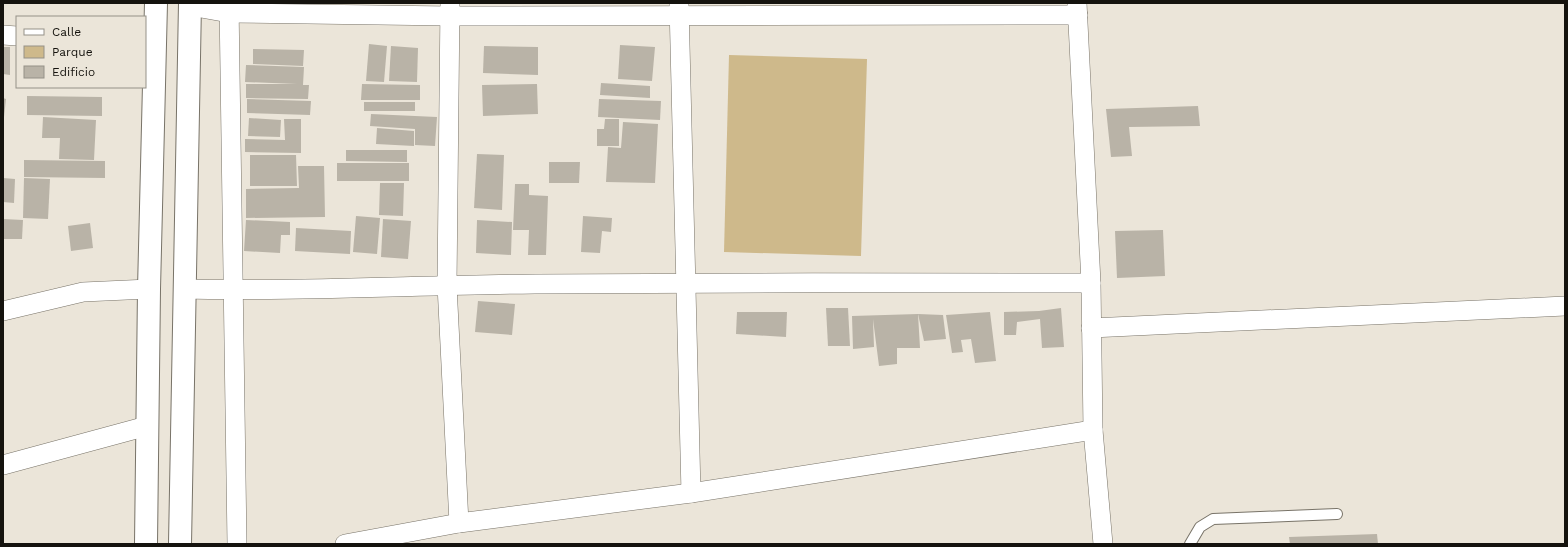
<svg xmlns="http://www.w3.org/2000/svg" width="1568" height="547" viewBox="0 0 1568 547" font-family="'Work Sans',sans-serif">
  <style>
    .green { fill: #ceb98b }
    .building { fill: #b9b3a7 }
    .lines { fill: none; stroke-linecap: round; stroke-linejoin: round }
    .service-casing { stroke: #787368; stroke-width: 12 }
    .minor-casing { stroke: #787368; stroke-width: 20 }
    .secondary-casing { stroke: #787368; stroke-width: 24 }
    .service { stroke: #fff; stroke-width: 10 }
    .minor { stroke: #fff; stroke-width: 19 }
    .secondary { stroke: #fff; stroke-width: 22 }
  </style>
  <rect width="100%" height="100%" fill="#ebe5d9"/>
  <path class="green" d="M729 55 867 59 861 256 724 252Z"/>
  <g class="building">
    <path d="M369 44 387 46 384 82 366 81Z"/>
    <path d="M620 45 655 47 652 81 618 79Z"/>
    <path d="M391 46 418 48 417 82 389 81Z"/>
    <path d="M484 46 538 47V75L483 73Z"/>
    <path d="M3 47H10V75L3 74Z"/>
    <path d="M253 49 304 50 303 66 253 64Z"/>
    <path d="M246 65 304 67 303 85H309L308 99 246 98V84H297L245 82Z"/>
    <path d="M601 83 650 86V98L600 95Z"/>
    <path d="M362 84 420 85V100H361Z"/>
    <path d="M537 84 538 114 483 116 482 85Z"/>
    <path d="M27 96 102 97V116L27 115Z"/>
    <path d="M3 98 6 99 4 117 3 116Z"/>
    <path d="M247 99 311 101 310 115 247 113Z"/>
    <path d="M599 99 661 101 660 120 598 117Z"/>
    <rect x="364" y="102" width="51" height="9"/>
    <path d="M1198 106 1200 126 1129 127 1132 156 1111 157 1106 109Z"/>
    <path d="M371 114 437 117 435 146 415 145V129L370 126Z"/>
    <path d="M43 117 96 120 94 160 59 159 60 138H42Z"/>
    <path d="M249 118 281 120 280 137 248 136Z"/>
    <path d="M284 119H301V153L245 152V139L285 140Z"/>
    <path d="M605 119H619V146H597V129H604Z"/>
    <path d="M623 122 658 124 655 183 606 182 608 147 621 148Z"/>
    <path d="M377 128 414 131V146L376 144Z"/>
    <path d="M346 150H407V162L346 161Z"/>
    <path d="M477 154 504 155 502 210 474 208Z"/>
    <path d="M250 155H296L297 186H250Z"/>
    <path d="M24 160 105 161V178L24 177Z"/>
    <path d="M549 162H580L579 183H549Z"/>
    <rect x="337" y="163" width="72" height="18"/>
    <path d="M298 166H324L325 217 246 218V189L299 188Z"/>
    <path d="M3 178 15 179 14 203 3 202Z"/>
    <path d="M24 178 50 179 48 219 23 218Z"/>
    <path d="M380 183H404L403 216 379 215Z"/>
    <path d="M515 184H529V195L548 196 546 255H528L529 230H513Z"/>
    <path d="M356 216 380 218 377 254 353 252Z"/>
    <path d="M583 216 612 218 611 232 602 231 600 253 581 252Z"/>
    <path d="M3 219 23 220 22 239H3Z"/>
    <path d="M383 219 411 221 408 259 381 257Z"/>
    <path d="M246 220 290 222V235H281L280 253 244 251Z"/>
    <path d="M477 220 512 222 511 255 476 253Z"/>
    <path d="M90 223 93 248 71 251 68 226Z"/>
    <path d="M296 228 351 231 350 254 295 251Z"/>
    <path d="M1163 230 1165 276 1117 278 1115 231Z"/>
    <path d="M478 301 515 304 512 335 475 332Z"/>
    <path d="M826 308H848L850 346H828Z"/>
    <path d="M1061 308 1064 347 1042 348 1040 319 1017 322 1016 335H1004V312L1039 311Z"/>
    <path d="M737 312H787L786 337 736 334Z"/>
    <path d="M990 312 996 361 975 363 971 339 961 340 963 352 952 353 946 315Z"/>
    <path d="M918 314 943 315 946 339 924 341Z"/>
    <path d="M918 314 920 348H897V364L879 366 873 319 874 347 853 349 852 316Z"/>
    <path d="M1377 534 1378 544H1290L1289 537Z"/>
  </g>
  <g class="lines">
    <defs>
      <path id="service" d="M1190 544 1200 527 1213 519 1337 514"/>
      <g id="minor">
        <path d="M229 3 237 544"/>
        <path d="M450 3 447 285 459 523"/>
        <path d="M1077 3 1091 283 1093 430 1103 544"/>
        <path d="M679 4 691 493"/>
        <path d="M190 6 229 13 449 16 1078 15"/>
        <path d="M3 35 17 36"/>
        <path d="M184 289C301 292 418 285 535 284 720 282 906 283 1091 283"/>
        <path d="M3 311 83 292 149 289"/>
        <path d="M1091 328 1565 306"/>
        <path d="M3 465 147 426"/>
        <path d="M345 544 459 523 691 493 1093 430"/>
      </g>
      <g id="secondary">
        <path d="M146 544 149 289 156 3"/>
        <path d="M180 544 190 3"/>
      </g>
    </defs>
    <use href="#service" class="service-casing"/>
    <use href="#minor" class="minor-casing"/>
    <use href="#secondary" class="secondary-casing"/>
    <use href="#service" class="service"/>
    <use href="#minor" class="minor"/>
    <use href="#secondary" class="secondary"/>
  </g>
  <rect width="1568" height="547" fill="none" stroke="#15130e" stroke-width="8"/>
  <rect x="16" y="16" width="130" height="72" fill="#ebe5d9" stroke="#959188"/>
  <rect x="24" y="29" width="20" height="6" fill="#ffffff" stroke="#959188"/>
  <text x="52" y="36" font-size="12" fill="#15130e">Calle</text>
  <rect x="24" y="46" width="20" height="12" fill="#ceb98b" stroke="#959188"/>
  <text x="52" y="56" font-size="12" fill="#15130e">Parque</text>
  <rect x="24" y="66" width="20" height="12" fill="#b9b3a7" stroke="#959188"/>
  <text x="52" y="76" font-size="12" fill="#15130e">Edificio</text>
</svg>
